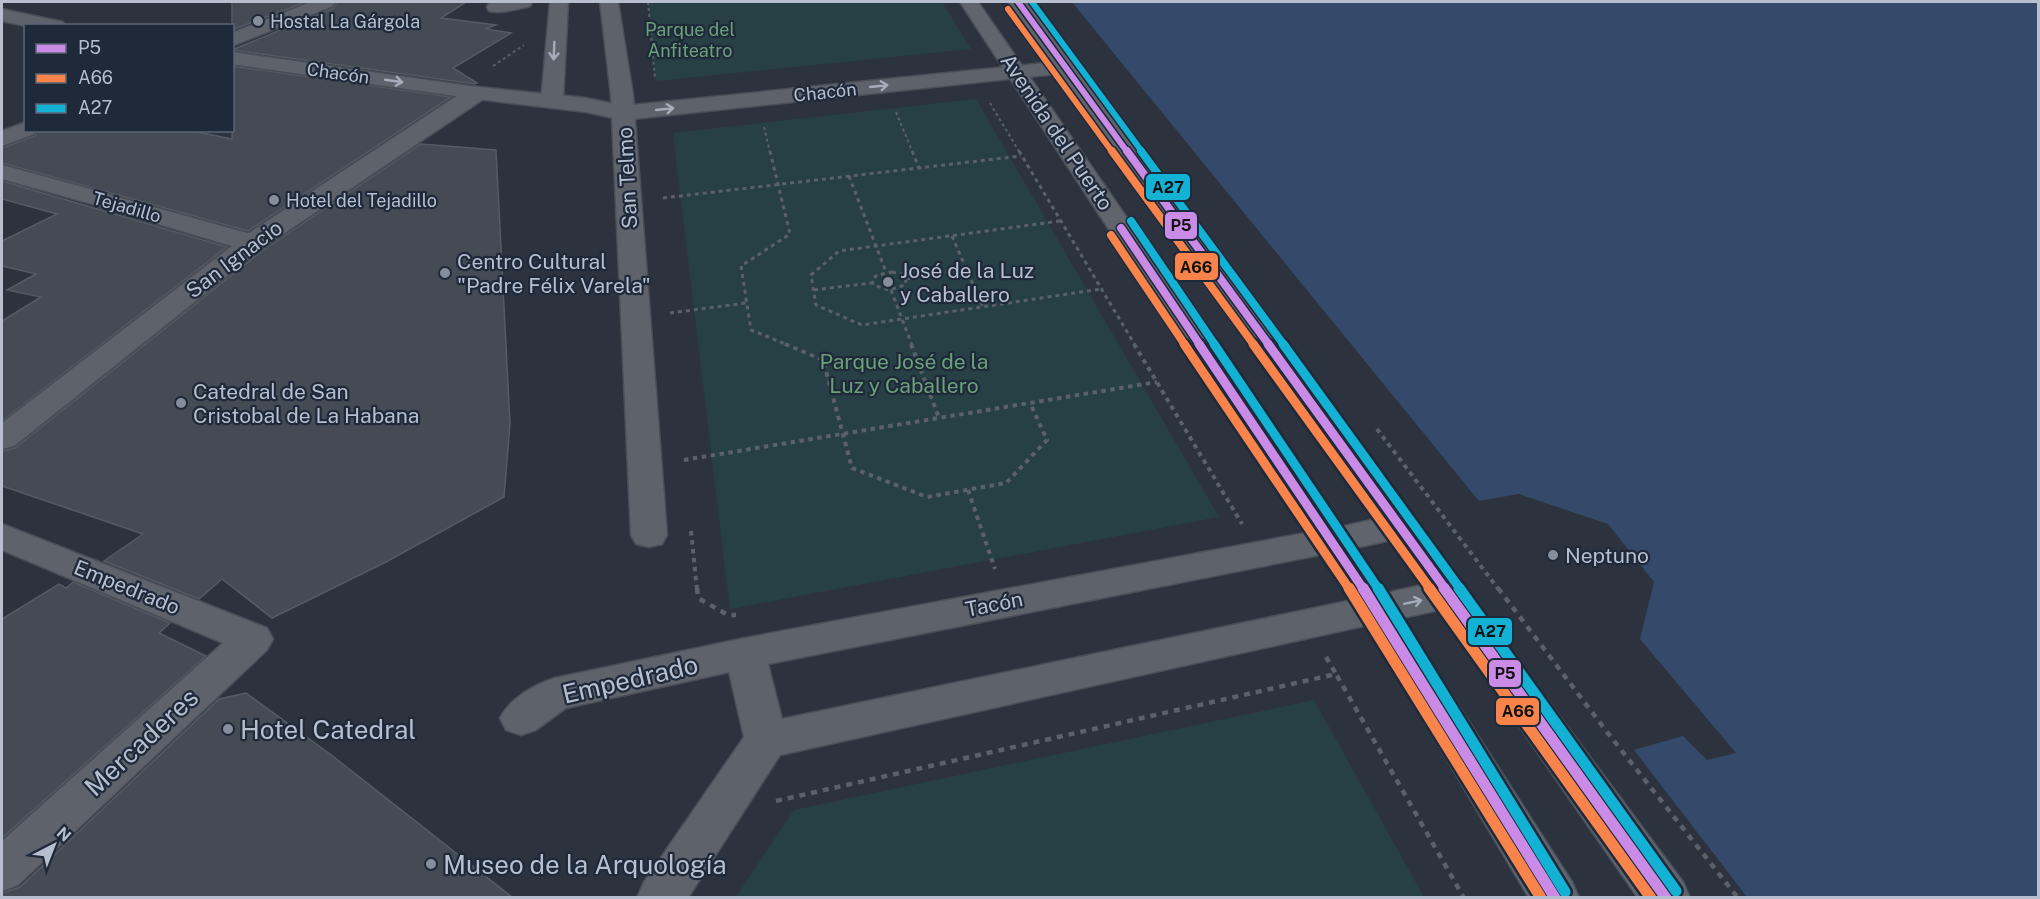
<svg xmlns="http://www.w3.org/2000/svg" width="2040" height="899" viewBox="0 0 2040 899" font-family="'Public Sans',sans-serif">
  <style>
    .green { fill: #274045 }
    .water { fill: #354a6a }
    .building { fill: #454b54; stroke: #545b65; stroke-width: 1.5 }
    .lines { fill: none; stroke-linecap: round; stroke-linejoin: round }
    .pedestrian-casing { stroke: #494e57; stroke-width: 3 }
    .minor-casing { stroke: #494e57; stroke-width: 3 }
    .tertiary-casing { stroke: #494e57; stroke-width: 3 }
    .primary-casing { stroke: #4a505a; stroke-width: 3 }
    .path-far3 { stroke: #5a6168; stroke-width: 2; stroke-dasharray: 3 3; stroke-linecap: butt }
    .path-far2 { stroke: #5a6168; stroke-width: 3; stroke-dasharray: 4 4; stroke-linecap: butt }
    .path-far1 { stroke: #5a6168; stroke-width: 4; stroke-dasharray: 4.5 4.5; stroke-linecap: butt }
    .path { stroke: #5a6168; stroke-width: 4.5; stroke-dasharray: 6 6; stroke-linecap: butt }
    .pedestrian { fill: #5d626b; fill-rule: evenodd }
    .minor { fill: #5d626b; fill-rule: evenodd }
    .tertiary { fill: #5d626b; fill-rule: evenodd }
    .primary { fill: #5f646d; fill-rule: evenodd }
    .bus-1-far3-casing { stroke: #1e293a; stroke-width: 9 }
    .bus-1-far2-casing { stroke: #1e293a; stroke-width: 11 }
    .bus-1-far1-casing { stroke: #1e293a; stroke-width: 14 }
    .bus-1-casing { stroke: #1e293a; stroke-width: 16 }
    .bus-2-far3-casing { stroke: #1e293a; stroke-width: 9 }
    .bus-2-far2-casing { stroke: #1e293a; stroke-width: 11 }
    .bus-2-far1-casing { stroke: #1e293a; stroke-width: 14 }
    .bus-2-casing { stroke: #1e293a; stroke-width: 16 }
    .bus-3-far3-casing { stroke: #1e293a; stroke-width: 9 }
    .bus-3-far2-casing { stroke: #1e293a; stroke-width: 11 }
    .bus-3-far1-casing { stroke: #1e293a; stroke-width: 14 }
    .bus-3-casing { stroke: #1e293a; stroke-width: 16 }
    .bus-1-far3 { stroke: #ca8be6; stroke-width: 6 }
    .bus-1-far2 { stroke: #ca8be6; stroke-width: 8 }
    .bus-1-far1 { stroke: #ca8be6; stroke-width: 9 }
    .bus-1 { stroke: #ca8be6; stroke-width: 11 }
    .bus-2-far3 { stroke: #f8844c; stroke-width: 6 }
    .bus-2-far2 { stroke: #f8844c; stroke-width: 8 }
    .bus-2-far1 { stroke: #f8844c; stroke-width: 9 }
    .bus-2 { stroke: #f8844c; stroke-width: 11 }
    .bus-3-far3 { stroke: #13b2d5; stroke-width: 6 }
    .bus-3-far2 { stroke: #13b2d5; stroke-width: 8 }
    .bus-3-far1 { stroke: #13b2d5; stroke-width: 9 }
    .bus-3 { stroke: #13b2d5; stroke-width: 11 }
    .oneway { stroke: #a5acba }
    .oneway2 { stroke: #a5adbb }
    .poi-dot { fill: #868e9c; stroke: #1e293a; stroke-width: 2 }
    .labels { text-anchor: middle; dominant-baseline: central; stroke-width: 4.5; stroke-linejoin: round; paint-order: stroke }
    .far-poi-label { font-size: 18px; fill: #b7bfce; stroke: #1e293a; text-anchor: start }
    .far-park-label { font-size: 18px; fill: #6ba179; stroke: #1e293a }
    .far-street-label { font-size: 18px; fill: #b7bfce; stroke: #1e293a }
    .street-label { font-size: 21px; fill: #b7bfce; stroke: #1e293a }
    .poi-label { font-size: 21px; fill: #b7bfce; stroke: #1e293a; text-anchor: start }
    .park-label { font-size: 21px; fill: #6ba179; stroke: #1e293a }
    .near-street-label { font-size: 26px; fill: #b7bfce; stroke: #1e293a }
    .near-poi-label { font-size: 26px; fill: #b7bfce; stroke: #1e293a; text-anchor: start }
    .line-badge { stroke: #1e293a; stroke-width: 2 }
    .pale-badge-label { font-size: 16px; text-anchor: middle; font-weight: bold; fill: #111 }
  </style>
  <rect width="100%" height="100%" fill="#2c333e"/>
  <g class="green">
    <path d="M648 2H942L971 49 656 81Z"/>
    <path d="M976 99 1219 517 730 609 673 133Z"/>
    <path d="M1314 700 1424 897H736L794 810Z"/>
  </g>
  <path class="water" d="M1072 2H2038V897H1747L1634 750 1683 736 1707 760 1736 753 1640 639 1654 582 1608 524 1519 494 1479 501Z"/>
  <g class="building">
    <path d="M232 2H306L232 30Z"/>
    <path d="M337 2H466L441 18 496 25 486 29 511 33 453 68 477 83 475 84 232 50 334 8Z"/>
    <path d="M232 66 451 97 248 231 2 163V148L35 136 38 130H188L232 139Z"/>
    <path d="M421 144 496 150 510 424 504 497 386 562 272 618 222 579 199 599 104 561 143 534 2 486V451L15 448 262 251Z"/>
    <path d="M2 181 227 247 2 421V321L41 297 7 290 36 274 2 266V241L57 214 2 199Z"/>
    <path d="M73 582 170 623 159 633 206 656 2 838V619L59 584 66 588Z"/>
    <path d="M246 693 330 754 512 897H2V893L20 887 219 699Z"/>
  </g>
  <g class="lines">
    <defs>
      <g id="pedestrian">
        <path d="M103 193 261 237 265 243 261 249 14 446 2 449V423L232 246 94 205 91 200 94 195Z"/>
        <path d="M2 524 267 628 273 639 267 650 18 885 2 891V841L223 643 2 550Z"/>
        <path d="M1332 528 1345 532 1350 541 1345 550 768 664 782 719 1377 595 1390 599 1396 609 1390 619 1377 623 780 755 688 898H637L644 882 744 737 729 672 566 708 536 730 521 735 506 730 500 718C510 698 534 685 555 678L745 638Z"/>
      </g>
      <g id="minor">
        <path d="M496 2H532L530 6C517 9 502 14 489 11L487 7 489 3Z"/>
        <path d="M550 2H568L563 101 560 106 552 108 544 106 541 101Z"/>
        <path d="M600 2H618L633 95 667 535 662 544 649 547 636 544 631 535 611 95Z"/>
        <path d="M2 9 63 22 65 26H26L2 21Z"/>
        <path d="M477 87 485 88 488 93 485 98 261 249 252 251 243 249 239 243 243 237 469 88Z"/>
        <path d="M26 122V130H36L34 134 2 146V131Z"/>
        <path d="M2 165 112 195 115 200 112 205 103 207 2 179Z"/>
      </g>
      <g id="tertiary">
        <path d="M311 2H335L333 6 232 46V33Z"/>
        <path d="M232 52 477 87 586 98 623 106 1065 61 1072 63 1075 67 1072 71 1065 73 623 120 586 112 477 99 232 64Z"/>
      </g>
      <path id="primary" d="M960 2H978L1340 527 1376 519 1009 2H1027L1683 882 1690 898H1638L1439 610 1402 618 1572 882 1579 898H1529L1364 619ZM1391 540 1422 585 1386 593 1355 548Z"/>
    </defs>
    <use href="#pedestrian" class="pedestrian-casing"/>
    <use href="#minor" class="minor-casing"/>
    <use href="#tertiary" class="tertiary-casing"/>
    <use href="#primary" class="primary-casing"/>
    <g class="path-far3">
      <path d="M648 2 655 78"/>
      <path d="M493 66 524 45"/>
      <path d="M990 103 1020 153"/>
      <path d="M896 112 913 153"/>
      <path d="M764 127 770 153"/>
    </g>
    <g class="path-far2">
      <path d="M770 151 790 234 741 266 751 330 788 345"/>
      <path d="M912 151 919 168"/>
      <path d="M1019 151 1135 345"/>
      <path d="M849 176 886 272"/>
      <path d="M663 198 1021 156"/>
      <path d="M1060 221 839 251 811 275 816 305 862 325 1101 289"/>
      <path d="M952 236 983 307"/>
      <path d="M892 272 901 274 906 279 905 285 889 290 873 285 872 280 877 275Z"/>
      <path d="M906 279 966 269"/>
      <path d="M814 290 871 283"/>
      <path d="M891 290 912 345"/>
      <path d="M670 313 746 303"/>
    </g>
    <g class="path-far1">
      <path d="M785 344 823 360 852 468 927 497 1006 483 1047 440 1030 403"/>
      <path d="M911 344 939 418"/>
      <path d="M1134 344 1242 524"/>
      <path d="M1377 429 1499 590"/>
      <path d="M684 460 1157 382"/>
      <path d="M968 490 995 569"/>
      <path d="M691 531 697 590"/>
    </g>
    <g class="path">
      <path d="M697 588 698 598 728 615H736"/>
      <path d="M1498 588 1607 732 1738 898"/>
      <path d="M1326 657 1336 674"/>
      <path d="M776 801 1336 674 1464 898"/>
    </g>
    <use href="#pedestrian" class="pedestrian"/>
    <use href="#minor" class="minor"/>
    <use href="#tertiary" class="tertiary"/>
    <use href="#primary" class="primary"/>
    <defs>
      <path id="bus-1-far3" d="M1018 2 1128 153"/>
      <g id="bus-1-far2">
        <path d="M1127 151 1269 345"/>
        <path d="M1121 228 1200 345"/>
      </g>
      <g id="bus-1-far1">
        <path d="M1199 344 1364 590"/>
        <path d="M1268 344 1446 590"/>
      </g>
      <g id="bus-1">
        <path d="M1363 588 1555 898"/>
        <path d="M1444 588 1666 898"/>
      </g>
      <path id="bus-2-far3" d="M1008 9 1113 153"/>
      <g id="bus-2-far2">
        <path d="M1112 151 1254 345"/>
        <path d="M1111 235 1185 345"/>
      </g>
      <g id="bus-2-far1">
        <path d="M1184 344 1350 590"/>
        <path d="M1253 344 1431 590"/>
      </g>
      <g id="bus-2">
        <path d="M1349 588 1541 898"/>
        <path d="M1429 588 1651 898"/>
      </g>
      <path id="bus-3-far3" d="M1032 2 1143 153"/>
      <g id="bus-3-far2">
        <path d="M1141 151 1284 345"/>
        <path d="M1131 221 1215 345"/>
      </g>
      <g id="bus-3-far1">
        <path d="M1214 344 1379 590"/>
        <path d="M1283 344 1461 590"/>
      </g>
      <g id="bus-3">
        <path d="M1378 588 1565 892"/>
        <path d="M1459 588 1676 891"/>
      </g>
    </defs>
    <use href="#bus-1-far3" class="bus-1-far3-casing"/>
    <use href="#bus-1-far2" class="bus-1-far2-casing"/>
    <use href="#bus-1-far1" class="bus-1-far1-casing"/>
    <use href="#bus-1" class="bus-1-casing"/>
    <use href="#bus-2-far3" class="bus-2-far3-casing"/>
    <use href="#bus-2-far2" class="bus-2-far2-casing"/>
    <use href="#bus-2-far1" class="bus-2-far1-casing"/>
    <use href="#bus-2" class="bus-2-casing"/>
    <use href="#bus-3-far3" class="bus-3-far3-casing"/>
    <use href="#bus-3-far2" class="bus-3-far2-casing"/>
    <use href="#bus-3-far1" class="bus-3-far1-casing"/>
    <use href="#bus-3" class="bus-3-casing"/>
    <use href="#bus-1-far3" class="bus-1-far3"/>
    <use href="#bus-1-far2" class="bus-1-far2"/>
    <use href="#bus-1-far1" class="bus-1-far1"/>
    <use href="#bus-1" class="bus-1"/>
    <use href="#bus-2-far3" class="bus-2-far3"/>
    <use href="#bus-2-far2" class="bus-2-far2"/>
    <use href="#bus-2-far1" class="bus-2-far1"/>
    <use href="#bus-2" class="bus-2"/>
    <use href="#bus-3-far3" class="bus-3-far3"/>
    <use href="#bus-3-far2" class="bus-3-far2"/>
    <use href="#bus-3-far1" class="bus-3-far1"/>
    <use href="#bus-3" class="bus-3"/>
  </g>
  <defs><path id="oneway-shaft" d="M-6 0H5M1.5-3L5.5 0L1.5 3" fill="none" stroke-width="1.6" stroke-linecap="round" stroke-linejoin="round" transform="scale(1.5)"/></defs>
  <g class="oneway">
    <use href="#oneway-shaft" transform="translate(554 51) rotate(92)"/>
    <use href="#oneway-shaft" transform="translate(394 81) rotate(8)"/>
    <use href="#oneway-shaft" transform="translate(879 86) rotate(-6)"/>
    <use href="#oneway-shaft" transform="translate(665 109) rotate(-6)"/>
  </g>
  <use class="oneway2" href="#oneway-shaft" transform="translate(1413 602) rotate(-12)"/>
  <g class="poi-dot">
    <circle cx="258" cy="21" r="6"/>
    <circle cx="274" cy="200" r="6"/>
    <circle cx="445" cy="273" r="6"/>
    <circle cx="888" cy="282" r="6"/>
    <circle cx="181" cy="403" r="6"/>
    <circle cx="1553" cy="555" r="6"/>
    <circle cx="228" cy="729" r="6"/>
    <circle cx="431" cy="864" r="6"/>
  </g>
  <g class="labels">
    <g class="far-poi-label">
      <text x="270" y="21">Hostal La Gárgola</text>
      <text x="286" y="200">Hotel del Tejadillo</text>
    </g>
    <g class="far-park-label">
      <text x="690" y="29">Parque del<tspan x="690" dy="21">Anfiteatro</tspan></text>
    </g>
    <g class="far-street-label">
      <text transform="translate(338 73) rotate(8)">Chacón</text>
      <text transform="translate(825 92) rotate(-6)">Chacón</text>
      <text transform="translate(127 207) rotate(16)">Tejadillo</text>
    </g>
    <g class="street-label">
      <text transform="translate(1057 132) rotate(56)">Avenida del Puerto</text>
      <text transform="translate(627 178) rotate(-93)">San Telmo</text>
      <text transform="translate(234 259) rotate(-37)">San Ignacio</text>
      <text transform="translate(127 587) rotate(22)">Empedrado</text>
      <text transform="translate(994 604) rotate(-11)">Tacón</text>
    </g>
    <g class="poi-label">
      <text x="457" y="261">Centro Cultural<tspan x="457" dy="24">"Padre Félix Varela"</tspan></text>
      <text x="900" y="270">José de la Luz<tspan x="900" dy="24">y Caballero</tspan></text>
      <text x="193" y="391">Catedral de San<tspan x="193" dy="24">Cristobal de La Habana</tspan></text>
      <text x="1565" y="555">Neptuno</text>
    </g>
    <g class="park-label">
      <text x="904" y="361">Parque José de la<tspan x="904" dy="24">Luz y Caballero</tspan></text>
    </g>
    <g class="near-street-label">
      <text transform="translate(630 679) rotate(-13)">Empedrado</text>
      <text transform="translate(141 742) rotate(-43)">Mercaderes</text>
    </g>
    <g class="near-poi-label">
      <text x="240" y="729">Hotel Catedral</text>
      <text x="443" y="864">Museo de la Arquología</text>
    </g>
  </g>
  <g class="line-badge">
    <rect x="1145" y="173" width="46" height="28" rx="6" fill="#13b2d5"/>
    <rect x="1164" y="211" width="34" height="29" rx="6" fill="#ca8be6"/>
    <rect x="1174" y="252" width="45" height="29" rx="6" fill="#f8844c"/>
    <rect x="1467" y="617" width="46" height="29" rx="6" fill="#13b2d5"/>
    <rect x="1488" y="659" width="34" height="29" rx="6" fill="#ca8be6"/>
    <rect x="1495" y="697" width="45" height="29" rx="6" fill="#f8844c"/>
  </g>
  <g class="pale-badge-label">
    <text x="1168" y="193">A27</text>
    <text x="1181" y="231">P5</text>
    <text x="1196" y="273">A66</text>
    <text x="1490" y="637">A27</text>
    <text x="1505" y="679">P5</text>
    <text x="1518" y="717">A66</text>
  </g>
  <rect width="2040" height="899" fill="none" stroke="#b7bfce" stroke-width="6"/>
  <rect x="24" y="24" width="210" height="108" fill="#1e293a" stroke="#5b6575" stroke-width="1.5"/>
  <rect x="36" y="44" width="30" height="9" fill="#ca8be6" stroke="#5b6575" stroke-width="1.5"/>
  <text x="78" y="54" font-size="18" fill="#b7bfce">P5</text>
  <rect x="36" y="74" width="30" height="9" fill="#f8844c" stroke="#5b6575" stroke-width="1.5"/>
  <text x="78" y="84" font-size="18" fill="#b7bfce">A66</text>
  <rect x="36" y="104" width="30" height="9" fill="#13b2d5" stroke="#5b6575" stroke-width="1.5"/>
  <text x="78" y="114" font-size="18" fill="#b7bfce">A27</text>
  <g transform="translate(54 845) rotate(42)" stroke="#1e293a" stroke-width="4.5" paint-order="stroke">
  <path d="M0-4.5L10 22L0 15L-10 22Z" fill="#b7bfce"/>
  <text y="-9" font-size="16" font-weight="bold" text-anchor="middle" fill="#b7bfce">N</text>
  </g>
</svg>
